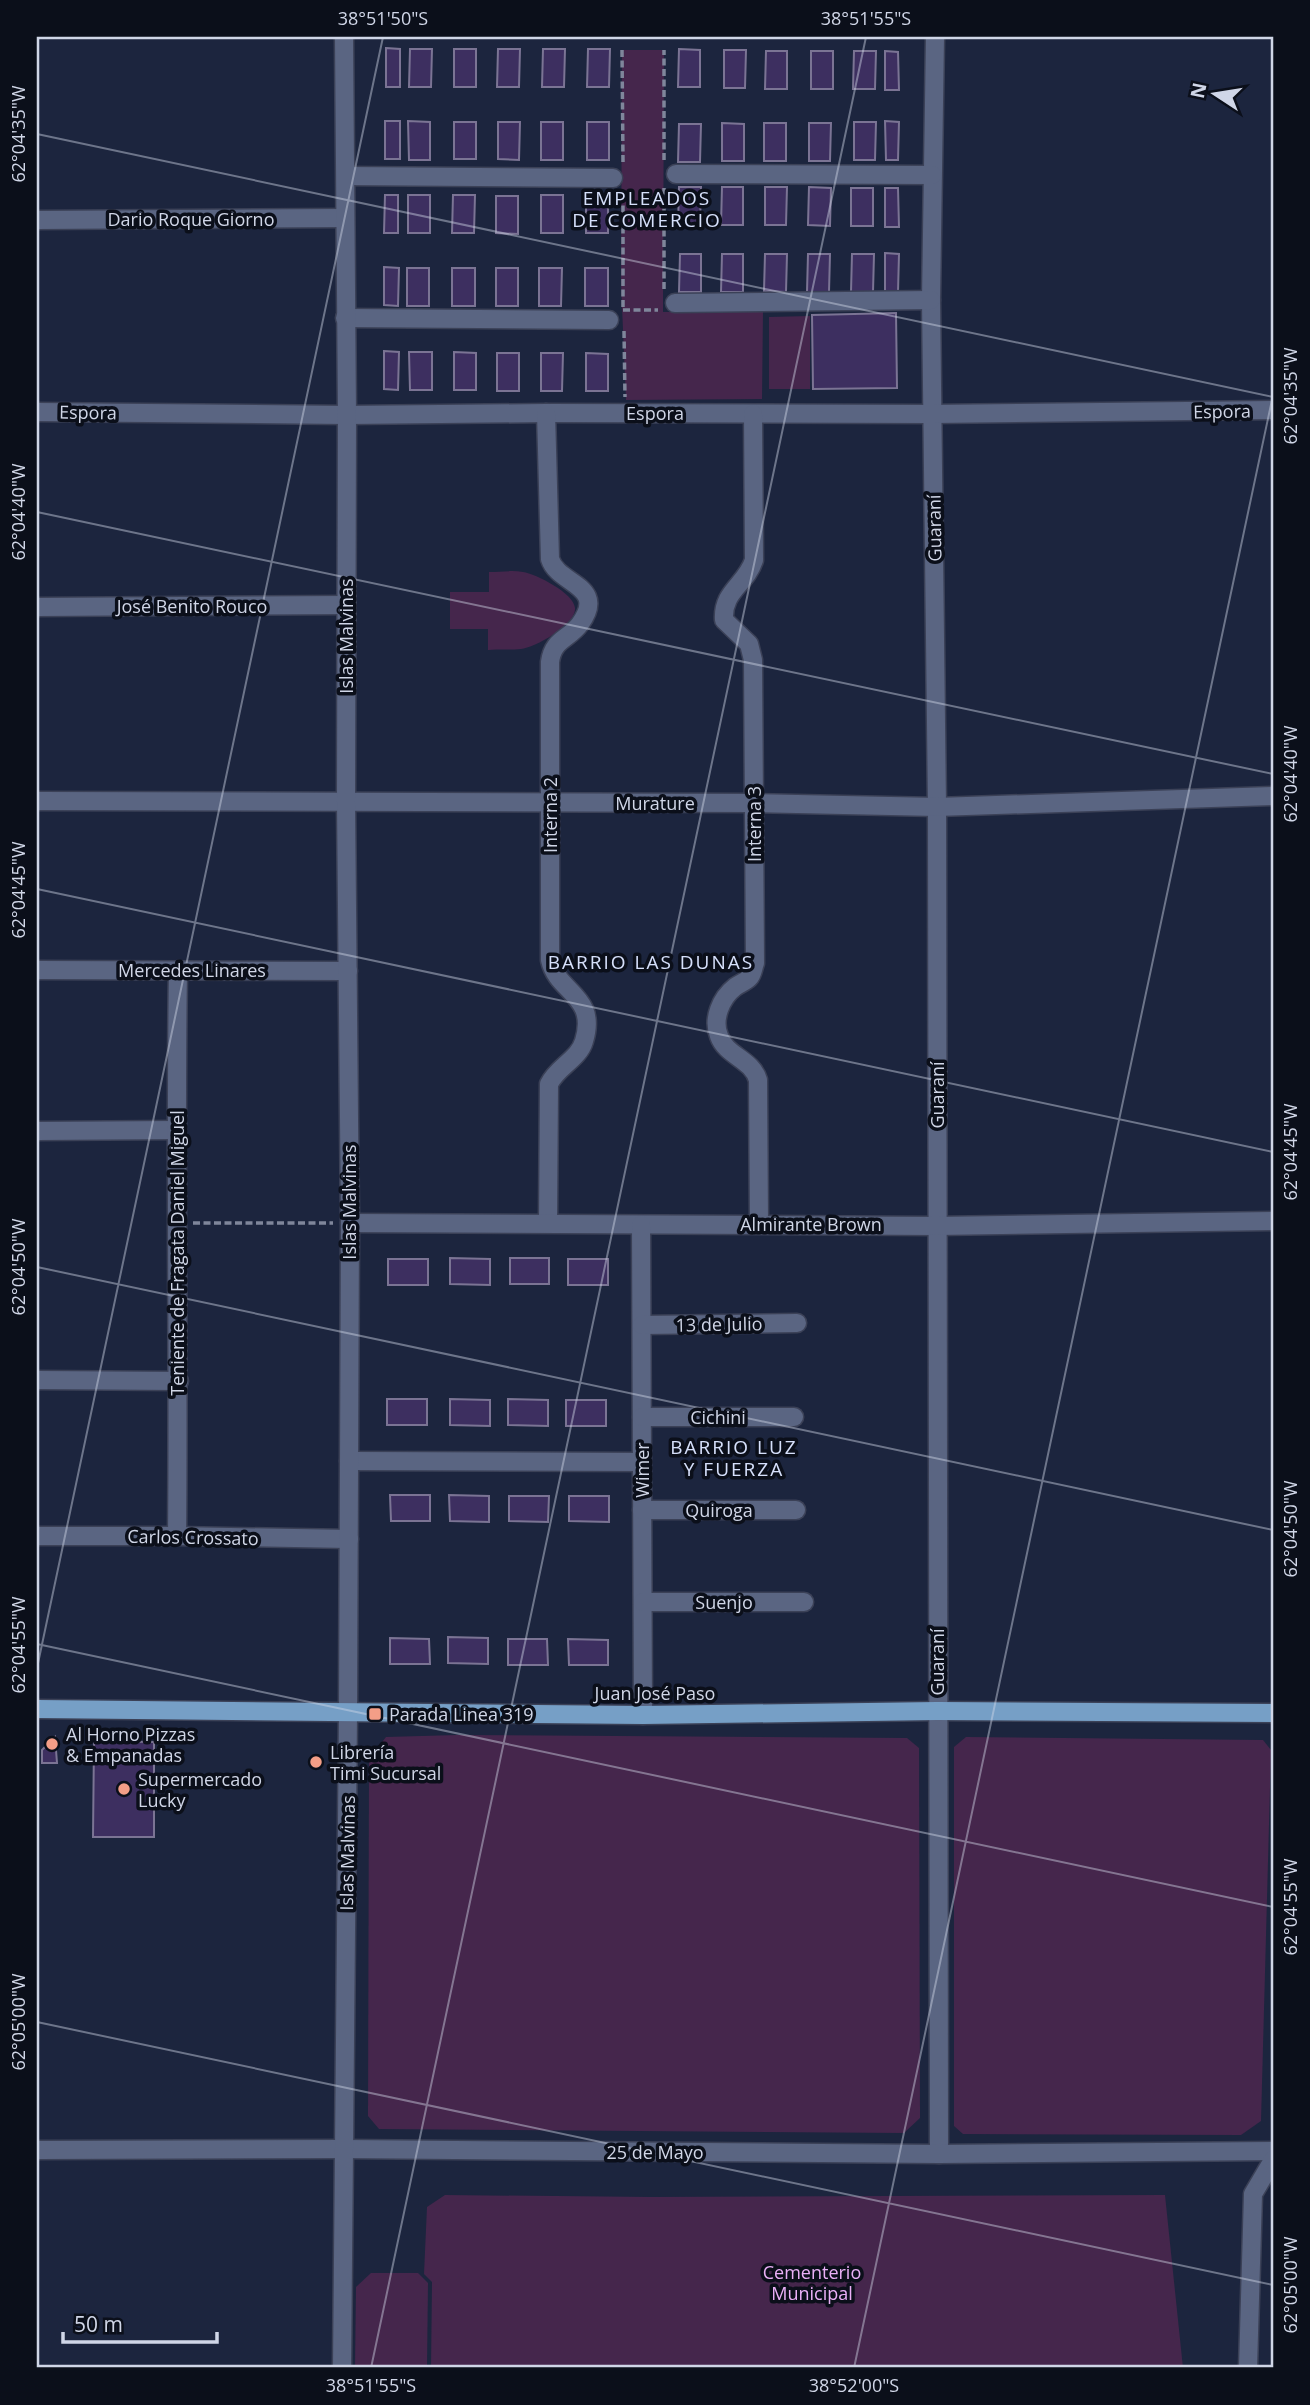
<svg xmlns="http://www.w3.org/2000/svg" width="1310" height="2405" viewBox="0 0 1310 2405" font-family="'Open Sans',sans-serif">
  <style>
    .green { fill: #45264c }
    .building { fill: #3d2f60; stroke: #7b7494; stroke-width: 2 }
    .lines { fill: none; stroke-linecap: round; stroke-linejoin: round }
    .minor-casing { stroke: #3b4157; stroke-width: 21 }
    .major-casing { stroke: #3b4157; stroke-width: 21 }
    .path { stroke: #7f869b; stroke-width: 3.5; stroke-dasharray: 7 3.5; stroke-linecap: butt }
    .minor { stroke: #5a6582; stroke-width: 18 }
    .major { stroke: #769fc6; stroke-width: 18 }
    .ticks { fill: none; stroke: #d0d6e7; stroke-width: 2; stroke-opacity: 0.45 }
    .poi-dot { fill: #f49e87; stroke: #0b0f1a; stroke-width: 2.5 }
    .labels { text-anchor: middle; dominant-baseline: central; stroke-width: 7; stroke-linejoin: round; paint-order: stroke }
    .street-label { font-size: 18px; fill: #d0d6e7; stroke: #0b0f1a }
    .poi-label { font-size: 18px; fill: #d0d6e7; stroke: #0b0f1a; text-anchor: start }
    .park-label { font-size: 18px; fill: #eab0f7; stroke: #0b0f1a }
    .neighbourhood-label { font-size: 19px; letter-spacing: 2px; fill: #d6e0fb; stroke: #0b0f1a }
    .neatline { fill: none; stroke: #d0d6e7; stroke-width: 2.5 }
    .ticks-label { font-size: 18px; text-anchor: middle; fill: #d0d6e7 }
  </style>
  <rect width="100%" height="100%" fill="#1c253e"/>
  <g class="green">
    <path d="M622 50H664L663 312 763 311 762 399 626 400 621 283Z"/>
    <path d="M810 316V389H769V317Z"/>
    <path d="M489 572C500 572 512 570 523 572 536 574 574 593 575 608 577 624 535 648 521 649 511 650 499 649 488 650V629H450V592H489Z"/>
    <path d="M457 1735 907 1738 919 1748 920 2118 904 2133 379 2129 368 2116 369 1759 386 1737Z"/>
    <path d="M966 1737 1263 1740 1271 1750 1261 2121 1241 2135 963 2134 954 2126V1747Z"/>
    <path d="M445 2195 651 2197 1165 2195 1183 2368H431L432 2282 424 2274 427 2207Z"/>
    <path d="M371 2273H418L428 2283 427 2368H355L356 2287Z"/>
  </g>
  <g class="building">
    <path d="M386 48 400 49V87H386Z"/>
    <path d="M410 49H432L431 87H409Z"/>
    <rect x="454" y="49" width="22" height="38"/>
    <path d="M498 49H520L519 87H497Z"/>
    <path d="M543 49H565L564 87H542Z"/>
    <path d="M588 49H610L609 87H587Z"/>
    <path d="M679 49 700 50V87H678Z"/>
    <path d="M724 50H746L745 88H724Z"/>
    <path d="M766 51H787V89H765Z"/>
    <rect x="811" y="51" width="22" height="38"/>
    <path d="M854 51H876L875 89H853Z"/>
    <path d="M885 51 898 52 899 90H885Z"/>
    <rect x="385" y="121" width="15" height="38"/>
    <path d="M408 121 430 122V160H409Z"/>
    <path d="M885 121 899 122 898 160H886Z"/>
    <rect x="454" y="122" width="22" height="37"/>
    <path d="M498 122H520L519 160 498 159Z"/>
    <rect x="541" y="122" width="22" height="38"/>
    <rect x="587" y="122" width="22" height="38"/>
    <path d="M854 122H876L875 160H854Z"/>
    <path d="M722 123 744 124V161H722Z"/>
    <rect x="764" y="123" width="22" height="38"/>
    <path d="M809 123H831L830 161H809Z"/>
    <path d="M679 124H701L700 162H678Z"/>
    <path d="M679 187H701L700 225H678Z"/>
    <path d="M722 187H743V225H721Z"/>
    <path d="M765 187H787L786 225H765Z"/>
    <path d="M809 187 831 188 830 226 808 225Z"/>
    <rect x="851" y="188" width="22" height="38"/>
    <path d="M885 188H898L899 227H885Z"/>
    <path d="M385 195H398V233H384Z"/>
    <rect x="408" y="195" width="22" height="38"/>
    <path d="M453 195H475L474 233H452Z"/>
    <rect x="541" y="195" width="22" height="38"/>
    <path d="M586 195 608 196V233H586Z"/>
    <path d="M496 196H518V234L496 233Z"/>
    <path d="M885 253 899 254 898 292H885Z"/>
    <path d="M680 254H701V292H679Z"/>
    <path d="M722 254H743V292H721Z"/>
    <path d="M765 254H787L786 292 764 291Z"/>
    <path d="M808 254H830L829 292H807Z"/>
    <path d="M852 254H874L873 292H851Z"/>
    <path d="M384 267 399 268 398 306 384 305Z"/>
    <rect x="407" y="268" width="22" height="38"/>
    <rect x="452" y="268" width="23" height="38"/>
    <rect x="496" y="268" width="22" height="38"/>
    <path d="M539 268H562L561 306H539Z"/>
    <rect x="585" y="268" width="23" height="38"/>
    <path d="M896 313 897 388 813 389 812 315Z"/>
    <path d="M384 351 399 352 398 390 384 389Z"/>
    <path d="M409 352H432V390H410Z"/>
    <path d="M454 352 476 353V390H454Z"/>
    <rect x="497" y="353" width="22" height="38"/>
    <path d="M541 353H563L562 391H541Z"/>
    <path d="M586 353 608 354V391H586Z"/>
    <path d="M450 1258 490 1259V1285L450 1284Z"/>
    <rect x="510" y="1258" width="39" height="26"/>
    <rect x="388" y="1259" width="40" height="26"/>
    <rect x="568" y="1259" width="40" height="26"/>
    <rect x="387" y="1399" width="40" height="26"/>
    <path d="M450 1399 490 1400V1426L450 1425Z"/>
    <path d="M508 1399 548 1400V1426L508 1425Z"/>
    <rect x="566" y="1400" width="40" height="26"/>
    <path d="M390 1495H430V1521H391Z"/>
    <path d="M449 1495 489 1496V1522L450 1521Z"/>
    <path d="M509 1496H549L548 1522 509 1521Z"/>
    <path d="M569 1496H609V1522L569 1521Z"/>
    <path d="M448 1637 488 1638V1664L448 1663Z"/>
    <path d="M390 1638 429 1639 430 1664H390Z"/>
    <path d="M508 1639H547L548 1665H508Z"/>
    <path d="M568 1639 608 1640V1665H569Z"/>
    <path d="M55 1737 57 1763H42V1750Z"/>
    <path d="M94 1741 154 1742V1837H93Z"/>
  </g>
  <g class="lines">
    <defs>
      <g id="minor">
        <path d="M935 37 931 300 937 807 939 2154"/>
        <path d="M676 174 932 175"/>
        <path d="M346 176 613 178"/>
        <path d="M37 220 345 218"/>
        <path d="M675 303 931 300"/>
        <path d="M345 318 609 320"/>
        <path d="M37 412 347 415 546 413 932 414 1273 410"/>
        <path d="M546 413 550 559C558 585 608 585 580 624 568 640 553 639 550 662V960C557 993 598 995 584 1041 579 1059 557 1067 549 1084L548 1223"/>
        <path d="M753 414 754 560C746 585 722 591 724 620L749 644 753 660 755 963C753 968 753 974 749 978 745 982 739 984 735 987 721 998 712 1019 719 1036 726 1056 752 1059 758 1080L759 1224"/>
        <path d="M37 607 346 605"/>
        <path d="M37 801 754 803 937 807 1273 796"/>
        <path d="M37 970 348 971"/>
        <path d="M37 1131 176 1130"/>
        <path d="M350 1223 937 1226 1273 1221"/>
        <path d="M641 1225 643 1715"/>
        <path d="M642 1325 797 1323"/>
        <path d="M37 1380 179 1381"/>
        <path d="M642 1417H794"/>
        <path d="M349 1461 642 1462"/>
        <path d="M642 1510H796"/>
        <path d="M37 1536H177L349 1539"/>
        <path d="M177 1536C179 1347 175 1158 178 970"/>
        <path d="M643 1602H804"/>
        <path d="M37 2150 344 2149 939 2154 1273 2151"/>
        <path d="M342 2368 348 1712 350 1223 346 802 347 415 344 37"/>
        <path d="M1248 2368 1253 2194 1273 2160"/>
      </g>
      <path id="major" d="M37 1709 643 1715 937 1711 1273 1713"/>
    </defs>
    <use href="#minor" class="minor-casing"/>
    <use href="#major" class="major-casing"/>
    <g class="path">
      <path d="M622 50 623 162"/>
      <path d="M664 160V50"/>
      <path d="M623 195V309"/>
      <path d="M664 289V188"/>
      <path d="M623 310H658"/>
      <path d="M624 331 625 397"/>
      <path d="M193 1223H333"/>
    </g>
    <use href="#minor" class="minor"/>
    <use href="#major" class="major"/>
  </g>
  <path class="ticks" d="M37 134 1273 397M37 512 1273 774M37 889 1273 1152M37 1267 1273 1530M37 1644 1273 1907M37 1668 383 37M37 2022 1273 2285M371 2368 866 37M854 2368 1273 395"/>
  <g class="poi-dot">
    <rect x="368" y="1707" width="14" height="14" rx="3.5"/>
    <circle cx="52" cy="1744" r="7"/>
    <circle cx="316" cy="1762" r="7"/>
    <circle cx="124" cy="1789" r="7"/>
  </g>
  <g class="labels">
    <g class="street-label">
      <text x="191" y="219">Dario Roque Giorno</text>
      <text transform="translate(1222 411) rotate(-1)">Espora</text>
      <text transform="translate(88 412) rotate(1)">Espora</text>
      <text x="655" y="413">Espora</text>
      <text transform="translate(934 528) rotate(-91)">Guaraní</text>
      <text x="192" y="606">José Benito Rouco</text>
      <text transform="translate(346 636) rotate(-90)">Islas Malvinas</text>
      <text x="655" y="803">Murature</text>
      <text transform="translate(550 815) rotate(-90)">Interna 2</text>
      <text transform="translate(754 824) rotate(-90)">Interna 3</text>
      <text x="192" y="970">Mercedes Linares</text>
      <text transform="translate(937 1095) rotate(-90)">Guaraní</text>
      <text transform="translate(349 1202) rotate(-90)">Islas Malvinas</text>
      <text x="811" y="1224">Almirante Brown</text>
      <text transform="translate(177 1253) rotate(-90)">Teniente de Fragata Daniel Miguel</text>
      <text transform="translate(719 1324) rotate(-1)">13 de Julio</text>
      <text x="718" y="1417">Cichini</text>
      <text transform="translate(642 1470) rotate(-90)">Wimer</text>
      <text x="719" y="1510">Quiroga</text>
      <text transform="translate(193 1537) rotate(1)">Carlos Crossato</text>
      <text x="724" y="1602">Suenjo</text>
      <text transform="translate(937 1662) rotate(-90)">Guaraní</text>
      <text x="655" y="1693">Juan José Paso</text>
      <text transform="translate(347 1853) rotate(-89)">Islas Malvinas</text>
      <text x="655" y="2152">25 de Mayo</text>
    </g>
    <g class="poi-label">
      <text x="389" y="1714">Parada Linea 319</text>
      <text x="66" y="1734">Al Horno Pizzas<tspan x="66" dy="21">&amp; Empanadas</tspan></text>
      <text x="330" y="1752">Librería<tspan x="330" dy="21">Timi Sucursal</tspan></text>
      <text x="138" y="1779">Supermercado<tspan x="138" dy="21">Lucky</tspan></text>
    </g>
    <g class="park-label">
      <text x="812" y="2272">Cementerio<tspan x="812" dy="21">Municipal</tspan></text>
    </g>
    <g class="neighbourhood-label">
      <text x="647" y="198">EMPLEADOS<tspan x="647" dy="22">DE COMERCIO</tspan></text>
      <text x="651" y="962">BARRIO LAS DUNAS</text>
      <text x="734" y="1447">BARRIO LUZ<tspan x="734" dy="22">Y FUERZA</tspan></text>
    </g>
  </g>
  <rect width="1310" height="2405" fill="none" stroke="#0b0f1a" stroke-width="77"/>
  <g transform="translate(1215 94) rotate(282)" stroke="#0b0f1a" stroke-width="5" paint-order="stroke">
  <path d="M0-5L12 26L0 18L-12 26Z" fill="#d0d6e7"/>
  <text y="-10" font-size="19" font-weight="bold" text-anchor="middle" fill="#d0d6e7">N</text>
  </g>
  <path d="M63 2332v10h154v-10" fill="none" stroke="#d0d6e7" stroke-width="3.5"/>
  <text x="74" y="2332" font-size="21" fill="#d0d6e7" stroke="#0b0f1a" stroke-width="5" paint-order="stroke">50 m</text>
  <rect x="38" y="38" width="1234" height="2328" class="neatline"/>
  <g class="ticks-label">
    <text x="383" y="25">38°51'50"S</text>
    <text x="866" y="25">38°51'55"S</text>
    <text transform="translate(19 134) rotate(-90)" y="6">62°04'35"W</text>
    <text transform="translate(1291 396) rotate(-90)" y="6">62°04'35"W</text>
    <text transform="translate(19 512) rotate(-90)" y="6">62°04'40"W</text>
    <text transform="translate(1291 774) rotate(-90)" y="6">62°04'40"W</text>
    <text transform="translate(19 890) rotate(-90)" y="6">62°04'45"W</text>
    <text transform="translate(1291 1152) rotate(-90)" y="6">62°04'45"W</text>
    <text transform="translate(19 1267) rotate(-90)" y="6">62°04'50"W</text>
    <text transform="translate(1291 1529) rotate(-90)" y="6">62°04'50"W</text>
    <text transform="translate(19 1645) rotate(-90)" y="6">62°04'55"W</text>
    <text transform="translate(1291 1907) rotate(-90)" y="6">62°04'55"W</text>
    <text transform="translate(19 2022) rotate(-90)" y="6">62°05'00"W</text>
    <text transform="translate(1291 2285) rotate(-90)" y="6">62°05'00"W</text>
    <text x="371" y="2392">38°51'55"S</text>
    <text x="854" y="2392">38°52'00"S</text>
  </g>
</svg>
